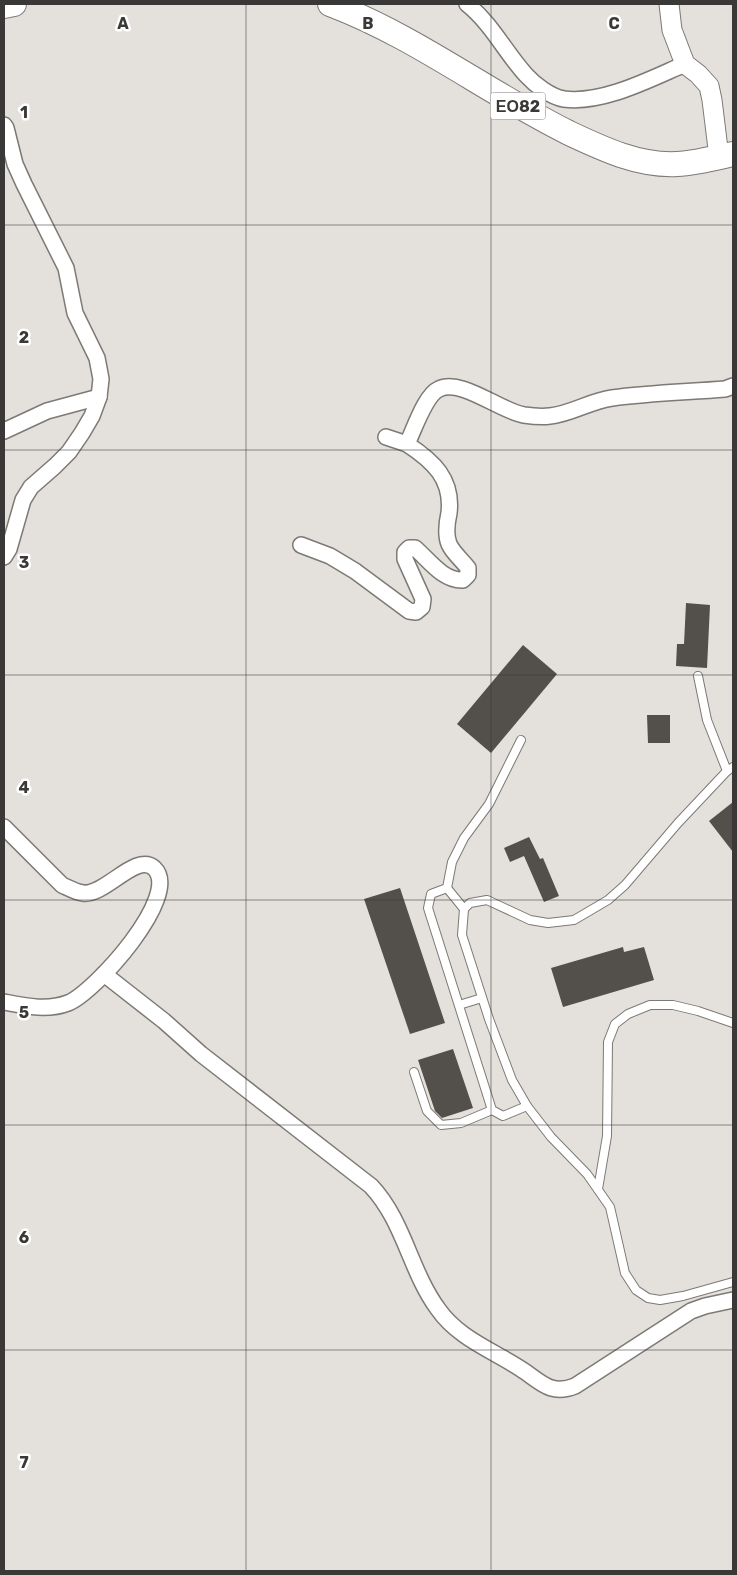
<svg xmlns="http://www.w3.org/2000/svg" width="737" height="1575" viewBox="0 0 737 1575" font-family="Rubik,sans-serif">
  <style>
    .building { fill: #534f4b }
    .lines { fill: none; stroke-linecap: round; stroke-linejoin: round }
    .service-casing { stroke: #7d7975; stroke-width: 10 }
    .minor-casing { stroke: #7d7975; stroke-width: 18 }
    .tertiary-casing { stroke: #7d7975; stroke-width: 21 }
    .primary-casing { stroke: #7d7975; stroke-width: 26 }
    .service { stroke: #fff; stroke-width: 8 }
    .minor { stroke: #fff; stroke-width: 15 }
    .tertiary { stroke: #fff; stroke-width: 19 }
    .primary { stroke: #fff; stroke-width: 24 }
    .grid { fill: none; stroke: #3b3937; stroke-width: 1; stroke-opacity: 0.55 }
    .labels { text-anchor: middle; dominant-baseline: central; stroke-width: 5; stroke-linejoin: round; paint-order: stroke }
    .shield { fill: #fff; stroke: #767473; stroke-width: 1 }
    .shield-label { font-size: 16px; font-weight: bold; fill: #3b3937 }
    .grid-label { font-size: 16px; text-anchor: middle; font-weight: bold; fill: #3b3937; stroke: #fff; stroke-width: 5; stroke-linejoin: round; paint-order: stroke }
  </style>
  <rect width="100%" height="100%" fill="#e4e0db"/>
  <g class="building">
    <path d="M686 603 710 605 707 668 676 666 677 644H684Z"/>
    <path d="M523 645 557 674 491 753 457 724Z"/>
    <path d="M647 715H670V743H648Z"/>
    <path d="M733 802V852L709 821Z"/>
    <path d="M529 837 540 859 543 858 559 896 544 902 524 856 510 862 504 848Z"/>
    <path d="M400 888 445 1023 410 1034 364 899Z"/>
    <path d="M623 947 624 952 644 947 654 980 563 1007 551 968Z"/>
    <path d="M453 1049 473 1108 442 1118 435 1111 418 1060Z"/>
  </g>
  <g class="lines">
    <defs>
      <g id="service">
        <path d="M698 676 707 720 727 771"/>
        <path d="M521 740 489 804 464 838 452 862 447 888 431 894 428 908 492 1110 503 1116 527 1106"/>
        <path d="M733 767 727 771 678 823 625 885 608 900 574 920 548 923 530 920 487 900 470 903 464 909 462 935 489 1019 512 1080 527 1106 551 1137 587 1174 610 1207 625 1273 636 1290 648 1298 660 1300 683 1296 733 1282"/>
        <path d="M447 888 464 909"/>
        <path d="M459 1005 482 998"/>
        <path d="M414 1072 427 1111 441 1125 461 1123 492 1110"/>
        <path d="M598 1189 607 1136 608 1042 615 1024 628 1014 650 1005H673L698 1011 733 1023"/>
      </g>
      <g id="minor">
        <path d="M467 4C492 24 505 52 526 75 535 85 551 97 564 99 603 104 650 79 685 64"/>
        <path d="M4 125 6 128 15 164 24 184 66 268 75 313 97 358 101 379 99 397 92 416 82 433 69 452 55 466 31 487 23 500 9 549 4 557"/>
        <path d="M4 431 47 411 99 397"/>
        <path d="M386 437 407 444"/>
        <path d="M301 545 330 556 355 571 409 611 416 612 422 607 423 599 405 559V552L409 548H415C429 560 443 581 463 580L468 575V568C462 560 453 553 449 544 445 534 447 522 449 513 453 479 433 461 407 444 414 430 425 395 439 389 461 378 500 411 524 415 531 416 542 417 550 416 571 414 590 401 612 398 649 393 687 392 725 389L733 386"/>
        <path d="M4 827 62 885C69 888 75 892 83 893 105 896 136 852 154 868 183 895 94 993 68 1003 47 1011 25 1006 4 1002"/>
        <path d="M104 974 164 1021 201 1054 371 1186C404 1221 410 1271 438 1309 458 1338 492 1350 521 1369 540 1381 550 1396 575 1386L691 1311 705 1306 733 1300"/>
      </g>
      <path id="tertiary" d="M669 4 672 30 685 64 698 74 709 86 712 100 719 157"/>
      <g id="primary">
        <path d="M330 4C415 36 488 93 569 133 603 149 639 166 677 164 696 163 715 158 733 154"/>
        <path d="M4 6 14 4"/>
      </g>
    </defs>
    <use href="#service" class="service-casing"/>
    <use href="#minor" class="minor-casing"/>
    <use href="#tertiary" class="tertiary-casing"/>
    <use href="#primary" class="primary-casing"/>
    <use href="#service" class="service"/>
    <use href="#minor" class="minor"/>
    <use href="#tertiary" class="tertiary"/>
    <use href="#primary" class="primary"/>
  </g>
  <path class="grid" d="M246 4V1571M491 4V1571M4 225H733M4 450H733M4 675H733M4 900H733M4 1125H733M4 1350H733"/>
  <g class="labels">
    <rect class="shield" x="490.5" y="92.5" width="55" height="27" rx="4"/>
    <g class="shield-label">
      <text x="518" y="106">ΕΟ82</text>
    </g>
  </g>
  <g class="grid-label">
    <text x="123" y="29">A</text>
    <text x="368" y="29">B</text>
    <text x="614" y="29">C</text>
    <text x="24" y="118">1</text>
    <text x="24" y="343">2</text>
    <text x="24" y="568">3</text>
    <text x="24" y="793">4</text>
    <text x="24" y="1018">5</text>
    <text x="24" y="1243">6</text>
    <text x="24" y="1468">7</text>
  </g>
  <rect width="737" height="1575" fill="none" stroke="#3b3937" stroke-width="10"/>
</svg>
